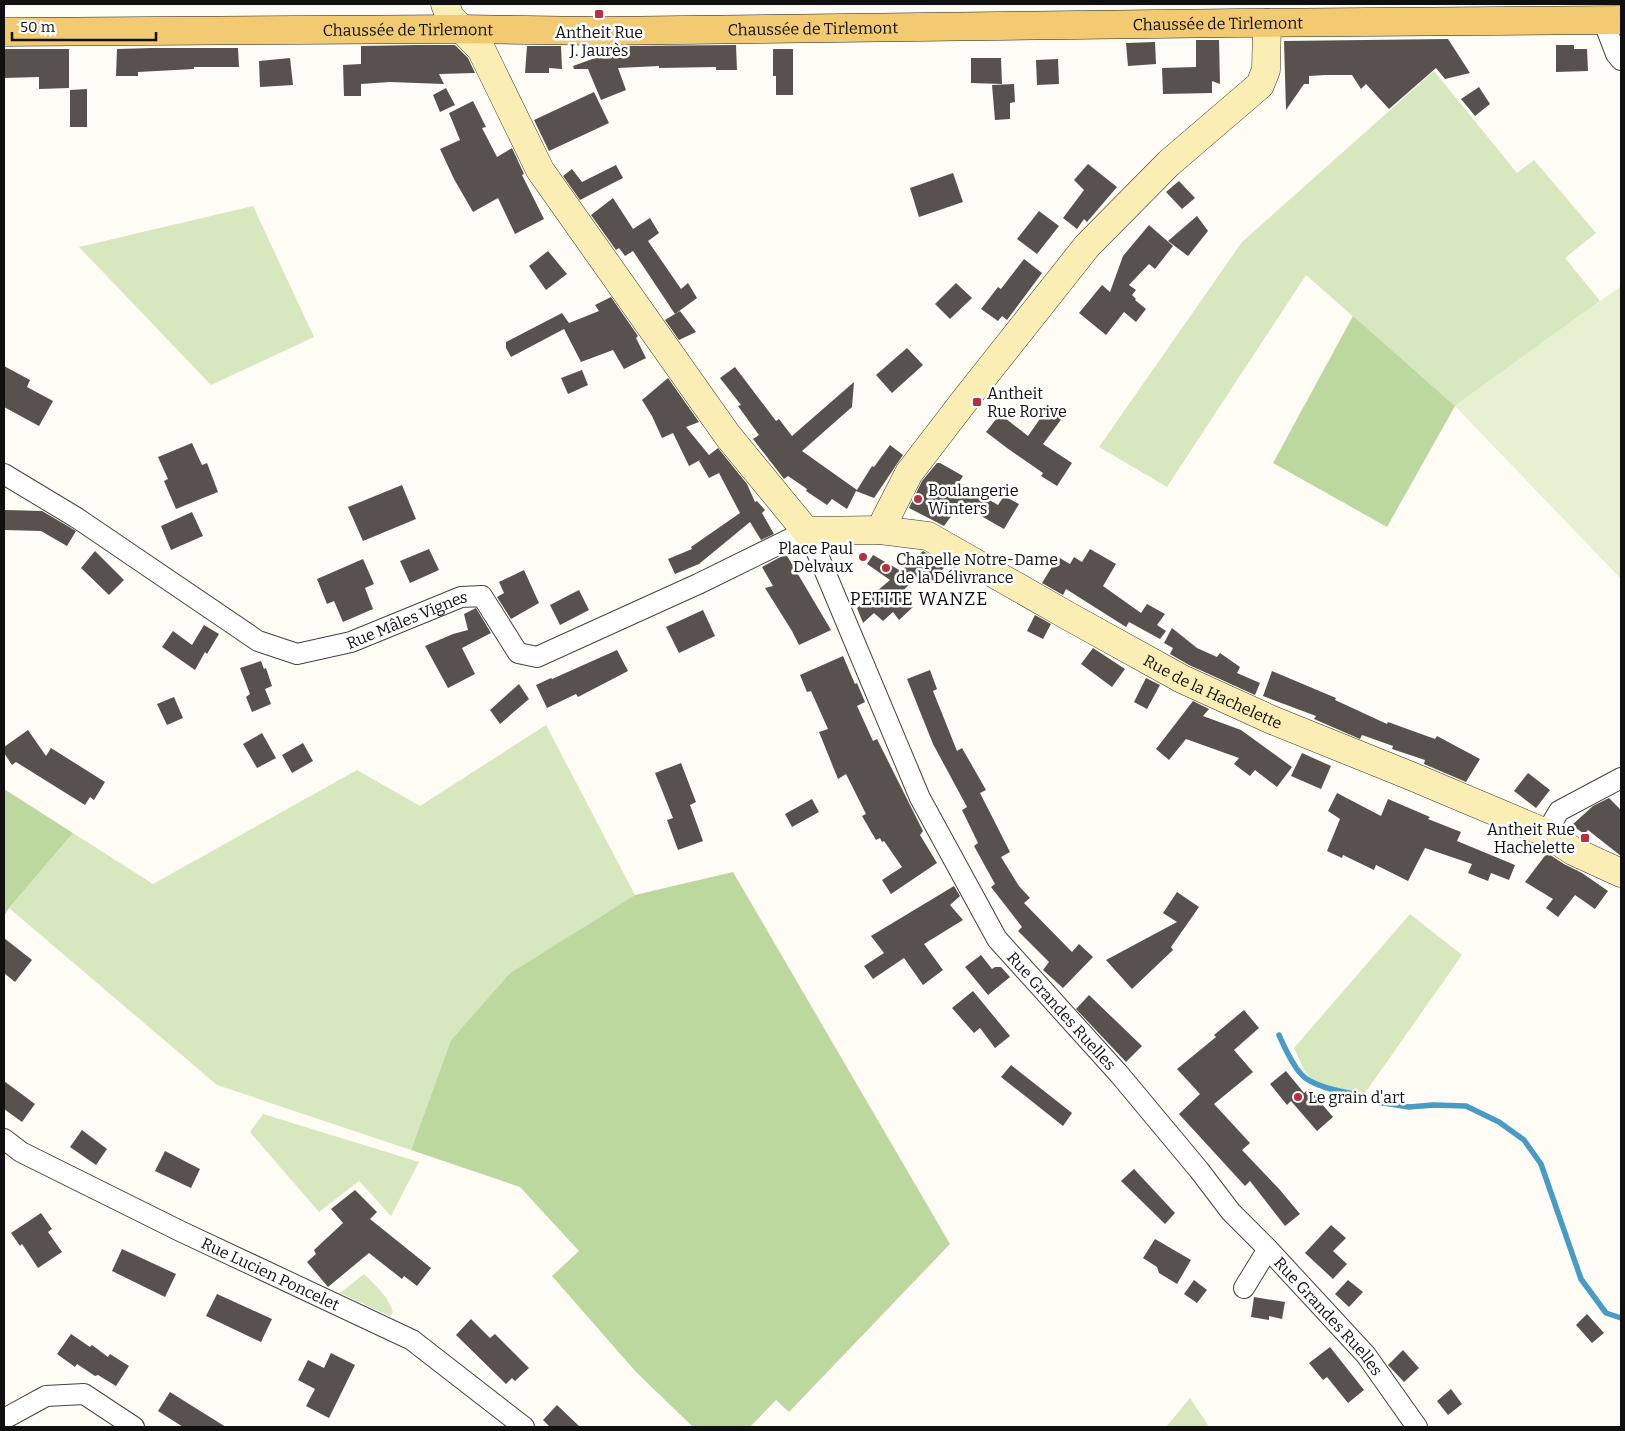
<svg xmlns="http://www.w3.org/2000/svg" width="1625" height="1431" viewBox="0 0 1625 1431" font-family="Bitter,serif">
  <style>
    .green { fill: #d7e8bf }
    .forest { fill: #bcd89f }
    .pitch { fill: #e7f0d0 }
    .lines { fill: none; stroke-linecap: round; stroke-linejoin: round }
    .stream { stroke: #479bc6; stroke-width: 5.5 }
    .building { fill: #59514d }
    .street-casing { stroke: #434343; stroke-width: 22 }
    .secondary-casing { stroke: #323232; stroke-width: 29 }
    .primary-casing { stroke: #212121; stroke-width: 29 }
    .street { stroke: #fff; stroke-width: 20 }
    .secondary { stroke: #faeeb4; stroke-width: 28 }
    .primary { stroke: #f1ca72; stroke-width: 28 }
    .poi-dot { fill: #ba2f3e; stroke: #fff; stroke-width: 2 }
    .labels { text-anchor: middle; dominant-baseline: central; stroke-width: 5; stroke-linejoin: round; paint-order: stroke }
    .street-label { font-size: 16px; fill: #101010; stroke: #fff }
    .poi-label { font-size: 16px; fill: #101010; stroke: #fff; text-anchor: start }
    .neighbourhood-label { font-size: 18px; letter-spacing: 1px; fill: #101010; stroke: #fff }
  </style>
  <rect width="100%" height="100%" fill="#fefcf5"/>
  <g class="green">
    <path d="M1434 71 1517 173 1534 160 1596 233 1565 258 1600 301 1455 406 1306 275 1167 487 1099 447 1242 242Z"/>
    <path d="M253 206 314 337 211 385 79 247Z"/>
    <path d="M546 725 635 895 510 973 451 1040 411 1150 217 1085 9 908 73 833 153 884 357 770 420 806Z"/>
    <path d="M1410 914 1462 955 1358 1103 1316 1087 1304 1070 1294 1048Z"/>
    <path d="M263 1114 419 1162 391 1216 359 1181 319 1212 250 1132Z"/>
    <path d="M364 1274C375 1285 390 1298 393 1313L390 1316 340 1293Z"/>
    <path d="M1190 1398 1209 1427H1166Z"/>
  </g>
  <g class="forest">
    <path d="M1353 316 1455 406 1387 527 1273 463Z"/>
    <path d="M4 789 73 833 9 908 4 916Z"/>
    <path d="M733 872 950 1244 789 1412 776 1400 750 1427H693L636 1372 552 1276 579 1251 520 1187 411 1150 451 1040 510 973 635 895Z"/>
  </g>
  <path class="pitch" d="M1621 286V579L1455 406Z"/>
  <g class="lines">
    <g class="stream">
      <path d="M1279 1035C1285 1048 1291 1063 1301 1074 1312 1087 1344 1092 1360 1095"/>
      <path d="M1377 1102 1409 1107 1433 1105 1466 1106 1499 1122 1524 1140 1541 1164 1581 1279 1606 1313 1621 1318"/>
    </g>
  </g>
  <g class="building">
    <path d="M1448 39 1470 73 1445 79 1436 68 1389 109 1366 84 1361 89 1352 75H1325L1309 76V84H1304L1286 110 1284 41Z"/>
    <path d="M1196 40H1219L1220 84 1212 81V93L1163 94 1162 68 1196 67Z"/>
    <path d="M1155 42 1156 64 1128 66 1126 43Z"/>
    <path d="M417 45H455L468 58 475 73 439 74 444 84 390 82 361 84V96H344L343 65 361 64V46Z"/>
    <path d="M736 45 737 70H716V67L659 68V66L618 68 626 90 601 100 588 69H574L573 66 628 46Z"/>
    <path d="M1556 45H1574V49H1587L1588 71 1556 72Z"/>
    <path d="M527 46H561L562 69 549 68V73H525Z"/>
    <path d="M152 48H238L239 67H194V69L138 72V76H116L117 49Z"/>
    <path d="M4 49H69V88L39 89V77L4 78Z"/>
    <path d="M773 49H793V95H776V76H773Z"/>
    <path d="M290 58 293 85 260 87 259 61Z"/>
    <path d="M971 58H1001L1002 84 971 83Z"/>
    <path d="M1058 59 1059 84 1037 85 1036 60Z"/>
    <path d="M1014 84 1015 102 1010 103V119L995 120 992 85Z"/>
    <path d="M1479 87 1490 104 1475 116 1461 99Z"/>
    <path d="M446 88 455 105 440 112 433 95Z"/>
    <path d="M87 89V127H70V90Z"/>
    <path d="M594 92 609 123 549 151 534 120Z"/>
    <path d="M473 101 486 127 482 128 497 157 512 148 524 174 522 175 544 219 515 234 498 198 473 212 454 179 440 149 460 140 449 113Z"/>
    <path d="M1088 164 1117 187 1087 222 1084 219 1077 229 1063 218 1084 190 1074 180Z"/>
    <path d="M616 165 623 178 580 200 563 176 572 169 582 182Z"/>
    <path d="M953 173 963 202 919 217 910 188Z"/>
    <path d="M1179 181 1195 198 1182 209 1166 192Z"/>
    <path d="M613 198 633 229 650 218 659 233 648 241 681 289 688 283 697 298 675 314 633 251 625 256 619 248 616 250 591 215Z"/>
    <path d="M1039 211 1059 226 1037 254 1017 239Z"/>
    <path d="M1197 216 1208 231 1188 256 1168 241Z"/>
    <path d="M1149 225 1173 246 1155 269 1149 264 1129 285 1136 290 1132 295 1136 299 1135 300 1146 309 1136 322 1124 312 1106 335 1079 313 1102 285 1110 292 1123 256Z"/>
    <path d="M548 251 567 274 546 290 529 266Z"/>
    <path d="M1024 259 1042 273 1007 320 1002 316 998 321 981 309 998 287 1001 289Z"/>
    <path d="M956 283 972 298 950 319 935 304Z"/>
    <path d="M611 297 638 336 636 338 646 358 624 369 613 350 581 362 564 329 511 357 506 348V342L562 313 569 323 599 311 595 305Z"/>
    <path d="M680 311 696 332 679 340 665 320Z"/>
    <path d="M907 348 923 365 892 393 876 375Z"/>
    <path d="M4 366 30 380 27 387 53 401 39 426 4 407Z"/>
    <path d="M735 367 776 421 779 419 792 436 854 382 852 407 802 451 857 490 872 466 874 467 890 445 903 455 874 498 856 491 847 509 832 499 827 505 806 491 807 489 788 476 784 479 753 439 759 435 738 406 741 405 720 378Z"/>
    <path d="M582 370 588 385 568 394 561 378Z"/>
    <path d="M668 378 699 422 686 427 709 455 718 448 747 484 755 502 757 501 765 510 762 513 774 534 761 540 750 522 699 564 675 574 668 559 692 549 691 547 740 513 719 473 709 478 699 461 702 459 689 466 673 433 662 438 652 416 642 400Z"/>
    <path d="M1049 406 1063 417 1043 444 1072 463 1057 486 1041 476 1043 473 1007 448 986 432 1000 414 1028 436Z"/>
    <path d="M192 443 202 465 207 463 218 492 176 509 164 481 168 479 158 457Z"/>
    <path d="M937 463H940L963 476 959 482 998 505 1004 496 1019 504 1004 529 960 504 944 526 909 508 922 481Z"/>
    <path d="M402 485 416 519 363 541 348 507Z"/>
    <path d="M5 510 42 511 76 531 67 546 41 531 4 530Z"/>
    <path d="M192 512 203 536 171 550 161 526Z"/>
    <path d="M429 549 439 570 410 583 400 561Z"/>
    <path d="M1090 549 1116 564 1103 586 1141 613 1147 604 1165 614 1157 625 1166 631 1160 639 1129 622 1126 627 1066 589 1063 595 1042 583 1058 557 1070 564 1074 557 1082 562Z"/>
    <path d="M95 551 124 580 109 595 81 568Z"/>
    <path d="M923 551 946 564 935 582 920 573 901 593 913 607 899 620 893 612 883 621 874 613 863 623 857 608 890 580 867 564 873 555 901 571Z"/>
    <path d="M786 554 831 630 799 645 792 631 765 588 773 586 762 567Z"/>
    <path d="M363 559 374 584 365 588 373 609 343 622 334 601 327 604 317 579Z"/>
    <path d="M524 570 539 603 511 619 497 597 504 593 499 582Z"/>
    <path d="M579 590 589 610 560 625 550 605Z"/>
    <path d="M476 608 491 633 462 648 475 674 448 688 425 646 453 634 468 630 464 614Z"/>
    <path d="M703 610 715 636 679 653 666 627Z"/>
    <path d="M1035 615 1051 624 1043 639 1027 631Z"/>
    <path d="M204 625 219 634 207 654 205 652 195 670 162 647 173 631 192 645Z"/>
    <path d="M1172 628 1197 648 1217 657 1220 653 1240 667 1237 673 1260 683 1255 695 1189 665 1170 654 1173 648 1164 643Z"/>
    <path d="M1093 648 1125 669 1112 687 1081 664Z"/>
    <path d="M617 650 628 671 578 697 576 694 547 708 536 685 551 678 552 679Z"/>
    <path d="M843 656 855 684 857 683 865 702 857 706 873 741 877 739 923 831 920 835 937 863 891 894 882 880 902 867 884 841 882 842 880 838 876 840 862 816 866 814 846 774 838 779 819 732 828 729 811 691 807 692 800 675Z"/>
    <path d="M261 661 264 669 266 668 272 686 265 689 271 704 252 712 246 697 250 694 240 668Z"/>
    <path d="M930 670 937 689 933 691 957 751 962 748 986 790 980 793 1010 852 1001 857 1019 886 1030 898 1024 903 1072 952 1079 944 1093 957 1063 988 1043 970 1049 962 1018 931 1022 927 991 887 995 884 974 846 978 843 962 810 967 807 933 744 907 679Z"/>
    <path d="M1272 671 1336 698 1335 700 1387 724 1388 722 1435 739 1437 736 1480 759 1466 782 1424 764 1425 760 1392 749 1393 746 1362 735 1360 739 1314 719 1316 716 1263 696Z"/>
    <path d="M1146 678 1160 685 1147 709 1134 702Z"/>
    <path d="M519 684 529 699 500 724 490 710Z"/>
    <path d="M174 697 183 718 167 725 157 704Z"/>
    <path d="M1193 701 1209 709 1203 716 1241 730 1292 767 1277 787 1255 770 1250 776 1234 764 1239 758 1186 739 1169 760 1156 749Z"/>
    <path d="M28 730 46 756 51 748 105 782 94 800 90 797 85 805 16 762 12 765 4 753V747Z"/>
    <path d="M262 733 276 758 257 768 243 744Z"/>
    <path d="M303 743 313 761 292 773 282 755Z"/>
    <path d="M1302 753 1331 766 1321 789 1291 776Z"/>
    <path d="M681 763 696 802 690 805 703 841 678 850 667 820 673 818 655 773Z"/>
    <path d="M1528 773 1550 790 1536 808 1514 791Z"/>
    <path d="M1337 793 1381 816 1388 799 1430 817 1428 819 1461 832 1457 841 1515 865 1509 880 1491 873 1488 881 1468 873 1472 864 1425 848 1408 881 1376 865 1374 870 1343 855 1342 858 1327 851 1340 819 1328 811Z"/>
    <path d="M1609 798 1621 810V856L1588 830 1584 834 1572 825 1593 806Z"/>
    <path d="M812 799 819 812 792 827 785 814Z"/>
    <path d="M1547 853 1564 864 1582 873 1608 891 1595 909 1575 895 1558 917 1546 908 1553 899 1525 882Z"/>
    <path d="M954 886 960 896 950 905 963 920 924 944 943 970 923 985 904 958 873 979 864 966 884 953 871 936Z"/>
    <path d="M1177 892 1199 907 1171 947 1173 950 1132 989 1106 960 1177 922 1163 913Z"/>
    <path d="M4 938 32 960 15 982 4 973Z"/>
    <path d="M981 955 992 969 995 967H1001L1010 977 988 995 965 967Z"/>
    <path d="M973 991 1010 1036 995 1048 980 1028 974 1033 952 1008Z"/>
    <path d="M1089 995 1142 1046 1126 1062 1076 1009Z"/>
    <path d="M1244 1010 1259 1028 1234 1050 1253 1072 1214 1104 1250 1143 1242 1150 1280 1190 1300 1214 1285 1226 1250 1181 1245 1186 1179 1114 1200 1094 1177 1069 1216 1037 1214 1035Z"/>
    <path d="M1011 1065 1072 1113 1063 1126 1001 1077Z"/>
    <path d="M1286 1071 1304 1093 1309 1089 1333 1117 1317 1131 1291 1101 1287 1105 1270 1084Z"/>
    <path d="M4 1081 35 1104 22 1122 4 1109Z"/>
    <path d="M82 1130 107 1149 96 1165 70 1147Z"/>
    <path d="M165 1151 200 1169 191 1188 155 1171Z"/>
    <path d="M1134 1169 1175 1213 1165 1224 1121 1181Z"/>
    <path d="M355 1190 377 1212 370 1219 431 1268 417 1286 404 1276 402 1279 369 1253 328 1287 307 1262 316 1254 314 1250 343 1223 331 1209Z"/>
    <path d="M41 1213 52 1229 48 1232 62 1252 38 1268 22 1244 20 1246 11 1233Z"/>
    <path d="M1331 1225 1346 1238 1333 1251 1347 1264 1333 1279 1305 1253Z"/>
    <path d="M1155 1239 1191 1260 1177 1284 1159 1273 1157 1267 1143 1258Z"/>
    <path d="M122 1249 176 1274 165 1297 112 1271Z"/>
    <path d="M1194 1280 1207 1290 1197 1303 1184 1294Z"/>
    <path d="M1348 1280 1363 1292 1349 1307 1335 1294Z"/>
    <path d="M217 1294 272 1319 261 1342 206 1316Z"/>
    <path d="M1254 1297 1285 1302 1282 1319 1269 1316V1320L1251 1317Z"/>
    <path d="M1587 1314 1604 1333 1592 1343 1576 1325Z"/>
    <path d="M471 1319 490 1338 495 1334 529 1368 515 1381 512 1378 506 1384 456 1335Z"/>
    <path d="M71 1334 90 1347 92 1345 108 1357 110 1354 129 1366 116 1386 98 1375 95 1376 77 1364 75 1367 57 1354Z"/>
    <path d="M1330 1347 1364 1390 1348 1403 1327 1377 1323 1380 1309 1363Z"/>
    <path d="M1403 1350 1419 1368 1404 1382 1388 1365Z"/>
    <path d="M331 1353 355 1365 329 1418 306 1406 315 1389 298 1380 308 1360 324 1368Z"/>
    <path d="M1451 1389 1462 1404 1448 1415 1437 1401Z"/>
    <path d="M170 1392 189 1404 226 1427H183L158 1411Z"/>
    <path d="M557 1405 580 1427H550L543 1420Z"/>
  </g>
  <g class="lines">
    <defs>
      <g id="street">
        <path d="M1603 20 1616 54 1621 60"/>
        <path id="s1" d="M4 474 77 518 258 641 297 654 351 642 461 597 482 596 518 653 537 657 698 584 806 531 813 543 920 798 997 939 1119 1074 1199 1170 1231 1212 1268 1249 1366 1355 1417 1427"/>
        <path d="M1546 833 1559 811 1621 778"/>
        <path id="s2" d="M4 1139 21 1152 180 1231 412 1340 524 1427"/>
        <path d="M1244 1288 1268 1249"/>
        <path d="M4 1419 46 1396 84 1394 134 1427"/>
      </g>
      <g id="secondary">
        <path id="s3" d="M445 4 450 17 481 49 540 170 728 436 806 531 880 530 928 536 1070 617 1182 679 1272 720 1411 776 1546 833 1573 851 1621 873"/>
        <path d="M880 530 909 473 965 400 1087 246 1169 163 1260 85 1266 70 1267 23"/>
      </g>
      <g id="primary">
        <path id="s4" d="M4 32 461 29 600 31 1236 23 1621 20"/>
      </g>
    </defs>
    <use href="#street" class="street-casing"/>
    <use href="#secondary" class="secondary-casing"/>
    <use href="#primary" class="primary-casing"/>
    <use href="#street" class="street"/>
    <use href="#secondary" class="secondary"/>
    <use href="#primary" class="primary"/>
  </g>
  <g class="poi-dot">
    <rect x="594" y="9" width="10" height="10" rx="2.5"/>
    <rect x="972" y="397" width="10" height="10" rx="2.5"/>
    <circle cx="918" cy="499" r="5"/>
    <circle cx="863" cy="557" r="5"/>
    <circle cx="886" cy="568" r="5"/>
    <rect x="1580" y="833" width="10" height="10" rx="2.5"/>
    <circle cx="1298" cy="1097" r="5"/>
  </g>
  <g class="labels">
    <g class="street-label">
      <text stroke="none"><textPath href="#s4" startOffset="1214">Chaussée de Tirlemont</textPath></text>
      <text stroke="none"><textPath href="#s4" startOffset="809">Chaussée de Tirlemont</textPath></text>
      <text stroke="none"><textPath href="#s4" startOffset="404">Chaussée de Tirlemont</textPath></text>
      <text stroke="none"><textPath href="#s1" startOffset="461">Rue Mâles Vignes</textPath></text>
      <text stroke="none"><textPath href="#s3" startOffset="1089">Rue de la Hachelette</textPath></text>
      <text stroke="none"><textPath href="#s1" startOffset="1472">Rue Grandes Ruelles</textPath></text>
      <text stroke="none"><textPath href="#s2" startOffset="299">Rue Lucien Poncelet</textPath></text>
      <text stroke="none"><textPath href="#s1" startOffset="1878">Rue Grandes Ruelles</textPath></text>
    </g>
    <g class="poi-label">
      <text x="599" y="32" text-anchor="middle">Antheit Rue<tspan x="599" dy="18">J. Jaurès</tspan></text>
      <text x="987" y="393">Antheit<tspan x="987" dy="18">Rue Rorive</tspan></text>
      <text x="928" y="490">Boulangerie<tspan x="928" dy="18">Winters</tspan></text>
      <text x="853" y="548" text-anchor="end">Place Paul<tspan x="853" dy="18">Delvaux</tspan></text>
      <text x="896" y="559">Chapelle Notre-Dame<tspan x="896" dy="18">de la Délivrance</tspan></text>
      <text x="1575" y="829" text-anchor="end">Antheit Rue<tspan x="1575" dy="18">Hachelette</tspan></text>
      <text x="1308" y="1097">Le grain d'art</text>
    </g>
    <g class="neighbourhood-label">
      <text x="919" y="599">PETITE WANZE</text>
    </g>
  </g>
  <rect width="1625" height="1431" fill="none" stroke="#101010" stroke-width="10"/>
  <path d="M12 32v8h144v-8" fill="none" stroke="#101010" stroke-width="2.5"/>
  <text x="20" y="32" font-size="15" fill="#101010" stroke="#ffffff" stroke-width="4" paint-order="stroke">50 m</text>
</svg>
